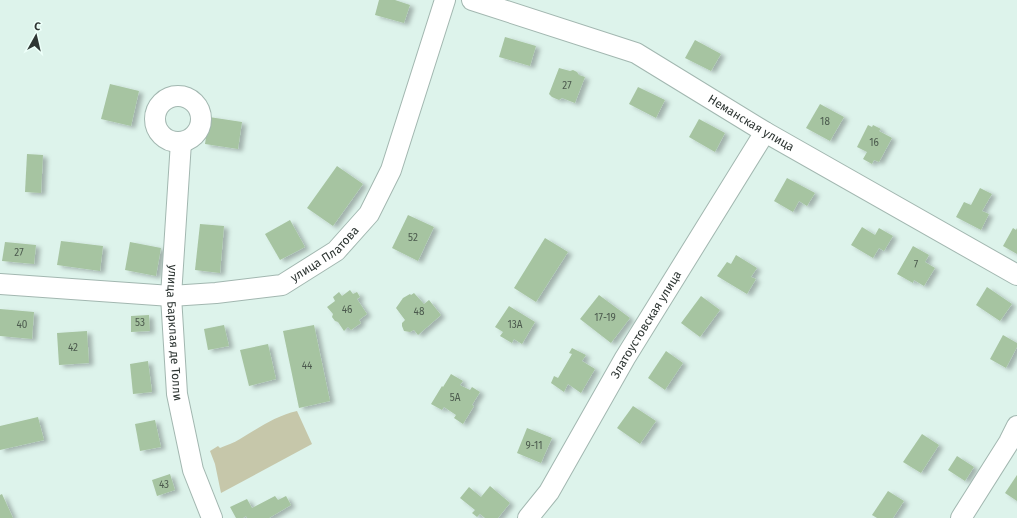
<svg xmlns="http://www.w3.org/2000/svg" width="1017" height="518" viewBox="0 0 1017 518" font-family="'Fira Sans',sans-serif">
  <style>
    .green { fill: #c6c7aa }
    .building { fill: #a6c4a1; filter: url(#shadow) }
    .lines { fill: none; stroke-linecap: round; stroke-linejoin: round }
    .street-casing { stroke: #a2b7b0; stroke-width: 22 }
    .street { stroke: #fff; stroke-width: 20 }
    .labels { text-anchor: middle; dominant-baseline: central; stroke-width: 3.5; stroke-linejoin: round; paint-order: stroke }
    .number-label { font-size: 10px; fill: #4c5a4e }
    .street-label { font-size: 12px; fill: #2e3633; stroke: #edfff9 }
  </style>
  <defs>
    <filter id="shadow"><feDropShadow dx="4.5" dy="2.5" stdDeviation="2" flood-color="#0004"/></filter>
  </defs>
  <rect width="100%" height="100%" fill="#ddf3eb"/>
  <path class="green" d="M297 411 312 444 221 493 215 464 210 451 218 446 220 448C226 445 234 443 240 439 259 428 275 416 297 411Z"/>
  <g class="building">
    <path d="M379 0H395L410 5 404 23 375 15Z"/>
    <path d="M505 37 536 46 530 66 499 57Z"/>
    <path d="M695 40 721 54 711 71 685 58Z"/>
    <path d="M559 68 570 71 573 70 577 72 579 75 585 77 575 103 562 98 559 100 552 97 549 94Z"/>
    <path d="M110 84 139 91 131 126 101 119Z"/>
    <path d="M638 87 665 100 656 118 629 104Z"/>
    <path d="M820 104 844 117 830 141 806 128Z"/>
    <path d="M209 117 242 122 238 149 205 144Z"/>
    <path d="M699 119 725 133 715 152 689 137Z"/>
    <path d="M868 125 872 127 873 125 881 129 879 131 892 138 879 162 874 160 872 164 863 159 867 152 857 147Z"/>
    <path d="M27 154 43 155 41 193 25 192Z"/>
    <path d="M337 166 363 184 333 226 307 208Z"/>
    <path d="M787 178 815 193 807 206 799 201 793 212 774 201Z"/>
    <path d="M980 188 992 194 982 211 989 214 981 230 956 217 964 202 971 205Z"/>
    <path d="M408 215 434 227 418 261 392 248Z"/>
    <path d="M290 220 305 247 280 260 265 234Z"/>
    <path d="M200 224 224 226 220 273 195 270Z"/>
    <path d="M862 227 875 235 879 228 893 236 884 251 879 248 873 258 851 245Z"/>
    <path d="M1013 228 1016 230 1017 228V254L1003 246Z"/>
    <path d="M545 238 568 252 536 302 514 288Z"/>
    <path d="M61 241 103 246 100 271 57 265Z"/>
    <path d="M5 242 36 245 34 264 2 261Z"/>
    <path d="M130 242 161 248 156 276 125 270Z"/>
    <path d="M913 246 929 255 925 262 935 268 924 286 914 280 913 283 897 274Z"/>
    <path d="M736 255 757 268 751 277 756 279 747 294 717 276 727 262 731 264Z"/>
    <path d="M987 287 1012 304 1000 321 976 305Z"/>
    <path d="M350 290 353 294 357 292 360 297 357 299 367 314 359 320 361 323 351 330 348 327 344 331 338 322 335 321 332 317 333 314 327 307 335 301 333 297 339 292 342 296Z"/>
    <path d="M414 293 424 304 429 300 441 315 418 335 414 330 410 332 404 331 402 326V323L405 320 396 308 403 298 410 294 411 295Z"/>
    <path d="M599 295 630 318 611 343 580 319Z"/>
    <path d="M701 296 720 310 700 337 681 323Z"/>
    <path d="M509 306 535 322 522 344 514 339 512 343 500 336 503 332 495 327Z"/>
    <path d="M0 309 34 312 32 339 0 336Z"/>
    <path d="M149 315 150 331 131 332V316Z"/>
    <path d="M224 325 229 346 208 350 204 329Z"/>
    <path d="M314 325 330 401 299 408 283 331Z"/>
    <path d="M87 331 89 363 59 365 57 333Z"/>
    <path d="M1003 335 1017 343V347L1006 368 990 359Z"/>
    <path d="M268 344 276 379 249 386 240 350Z"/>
    <path d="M572 348 586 355 582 361 595 369 581 393 568 384 564 392 551 383 554 376 558 378 572 354 569 353Z"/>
    <path d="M666 351 683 363 665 390 648 378Z"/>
    <path d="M148 361 152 392 133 394 130 364Z"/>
    <path d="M451 374 463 381 460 385 470 390 472 387 480 392 472 405 474 406 463 424 454 418 456 415 444 407 442 410 431 404 442 386 443 387Z"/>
    <path d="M633 406 656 421 640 444 617 428Z"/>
    <path d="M38 417 44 440 0 450V426Z"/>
    <path d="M155 420 161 447 140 451 135 424Z"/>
    <path d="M527 428 552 438 541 463 517 453Z"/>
    <path d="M922 434 939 445 921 473 903 462Z"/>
    <path d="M957 456 974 467 965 481 948 470Z"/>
    <path d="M170 474 175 490 157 496 152 480Z"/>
    <path d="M1017 475V501L1005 493Z"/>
    <path d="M490 486 510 503 498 518H485L480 514 477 517 472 513 475 510 460 498 469 487 481 497Z"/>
    <path d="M888 491 904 501 893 518H877L872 515Z"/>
    <path d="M2 494 13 518H0V495Z"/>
    <path d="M275 496 278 500 286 496 291 505 269 518H247L246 516 243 518H236L230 507 247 499 252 508Z"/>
  </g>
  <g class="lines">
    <defs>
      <g id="street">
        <path id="s1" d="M472 0 636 53 765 132 1017 275"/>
        <circle cx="178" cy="119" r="23"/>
        <path id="s2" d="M181 142 171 296 177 394 193 470 212 518"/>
        <path id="s3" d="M0 284 171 296 216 293 282 285 336 251 369 214 391 170 445 0"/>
        <path id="s4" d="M528 518 549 492 625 358 765 132"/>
        <path d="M961 518 1009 442 1017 426"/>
      </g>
    </defs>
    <use href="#street" class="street-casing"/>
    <use href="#street" class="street"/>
  </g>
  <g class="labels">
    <g class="number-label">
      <text x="567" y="86">27</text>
      <text x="825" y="122">18</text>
      <text x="874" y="143">16</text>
      <text x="413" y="238">52</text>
      <text x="19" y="253">27</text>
      <text x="916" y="265">7</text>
      <text x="347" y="310">46</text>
      <text x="419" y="312">48</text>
      <text x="605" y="318">17-19</text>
      <text x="140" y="323">53</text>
      <text x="22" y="325">40</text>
      <text x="515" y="325">13А</text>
      <text x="73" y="348">42</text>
      <text x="307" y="366">44</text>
      <text x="455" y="398">5А</text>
      <text x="534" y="446">9-11</text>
      <text x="164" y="485">43</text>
    </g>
    <g class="street-label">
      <text stroke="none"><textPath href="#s1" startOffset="307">Неманская улица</textPath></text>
      <text stroke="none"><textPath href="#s3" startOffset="336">улица Платова</textPath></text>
      <text stroke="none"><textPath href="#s4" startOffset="227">Златоустовская улица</textPath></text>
      <text stroke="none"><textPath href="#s2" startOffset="191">улица Барклая де Толли</textPath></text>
    </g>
  </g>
  <g transform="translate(36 36) rotate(8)" stroke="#edfff9" stroke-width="3" paint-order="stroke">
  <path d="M0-3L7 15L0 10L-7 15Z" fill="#2e3633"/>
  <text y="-6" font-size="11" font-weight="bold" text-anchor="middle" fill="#2e3633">С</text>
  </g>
</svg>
